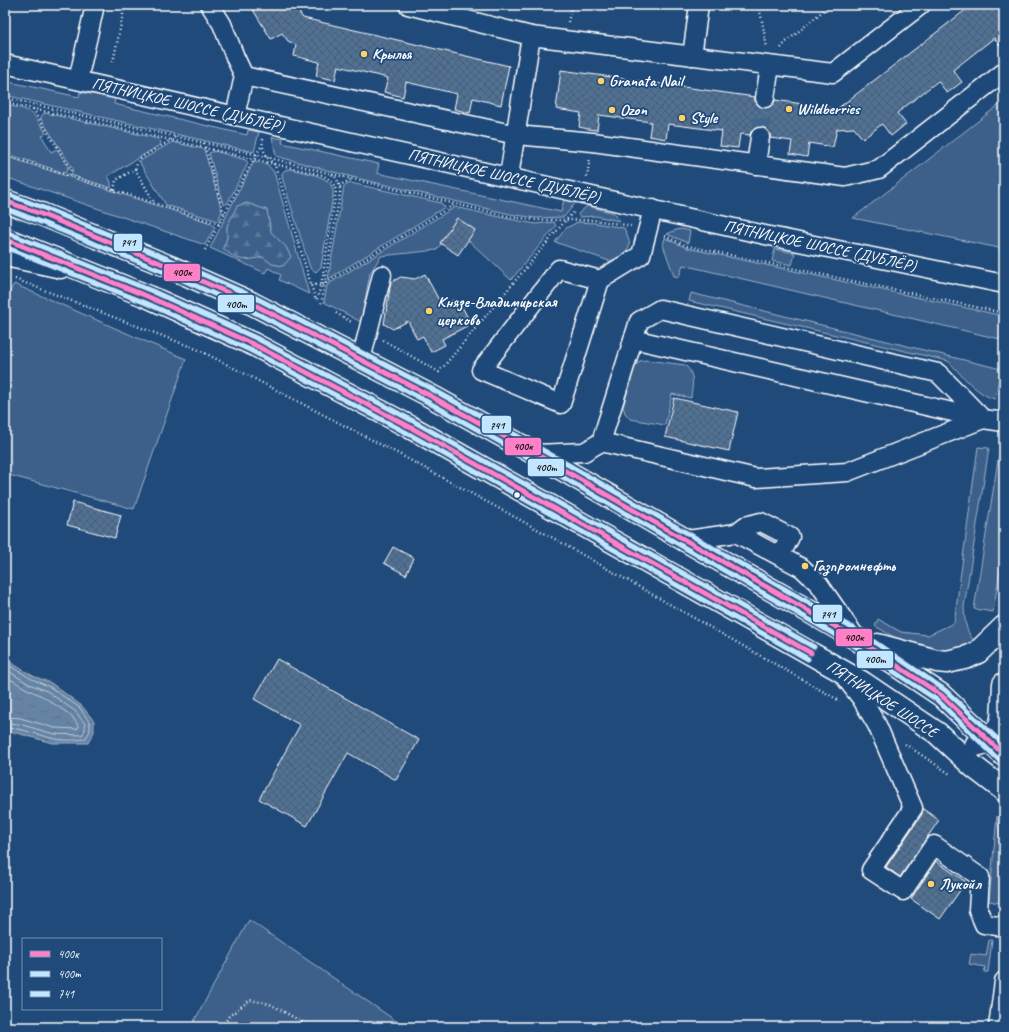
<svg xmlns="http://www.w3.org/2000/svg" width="1009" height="1032" viewBox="0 0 1009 1032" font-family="Caveat,sans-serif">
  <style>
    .grass { fill: #3c618b; stroke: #9eb0c5 }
    .forest { fill: url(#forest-firs); stroke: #9eb0c5 }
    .water { fill: url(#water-ripples); stroke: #a3b5c8 }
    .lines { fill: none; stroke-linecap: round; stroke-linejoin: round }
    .shore { stroke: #c1cddb; stroke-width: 1 }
    .building { fill: url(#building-cross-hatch); stroke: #fff }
    .minor-tunnel { stroke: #41658e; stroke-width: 18; stroke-dasharray: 18 9; stroke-linecap: butt }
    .minor-casing { stroke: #fff; stroke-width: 21 }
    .major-casing { stroke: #fff; stroke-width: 25 }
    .path { stroke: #fff; stroke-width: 2.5; stroke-dasharray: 1 3; stroke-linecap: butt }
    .minor { stroke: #1f4a7a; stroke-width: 18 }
    .major { stroke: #1f4a7a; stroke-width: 22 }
    .bus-1-casing { stroke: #1f4a7a; stroke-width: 8 }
    .bus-2-casing { stroke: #1f4a7a; stroke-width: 8 }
    .bus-3-casing { stroke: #1f4a7a; stroke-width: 8 }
    .bus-1 { stroke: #ff80c6; stroke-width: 5 }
    .bus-2 { stroke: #c2e6ff; stroke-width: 5 }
    .bus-3 { stroke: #c2e6ff; stroke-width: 5 }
    .poi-dot { fill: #ffd166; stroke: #1f4a7a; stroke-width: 1.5 }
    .bus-dot { fill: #fff; stroke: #1f4a7a; stroke-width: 1.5 }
    .labels { text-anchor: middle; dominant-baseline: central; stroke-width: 3.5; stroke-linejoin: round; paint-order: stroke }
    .poi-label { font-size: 16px; font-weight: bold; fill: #fff; stroke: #1f4a7a; text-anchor: start }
    .street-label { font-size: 16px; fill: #fff; stroke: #1f4a7a }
    .line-badge { stroke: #1f4a7a; stroke-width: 1.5 }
    .pale-badge-label { font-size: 11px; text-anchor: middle; font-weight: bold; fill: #111 }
  </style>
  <defs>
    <pattern id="forest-firs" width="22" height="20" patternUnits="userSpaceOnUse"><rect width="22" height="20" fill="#3c618b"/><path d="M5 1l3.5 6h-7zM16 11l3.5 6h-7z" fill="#59799c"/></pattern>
    <pattern id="water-ripples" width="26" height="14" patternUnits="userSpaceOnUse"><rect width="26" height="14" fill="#6583a4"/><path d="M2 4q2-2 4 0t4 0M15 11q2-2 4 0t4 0" fill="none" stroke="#5b6d81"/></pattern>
    <pattern id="building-cross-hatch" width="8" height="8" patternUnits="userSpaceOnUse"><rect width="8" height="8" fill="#507197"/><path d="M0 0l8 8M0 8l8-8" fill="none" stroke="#4e5b6a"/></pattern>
  </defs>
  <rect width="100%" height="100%" fill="#1f4a7a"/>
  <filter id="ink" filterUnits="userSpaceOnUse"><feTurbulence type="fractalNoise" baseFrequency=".025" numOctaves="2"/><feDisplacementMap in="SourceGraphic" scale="8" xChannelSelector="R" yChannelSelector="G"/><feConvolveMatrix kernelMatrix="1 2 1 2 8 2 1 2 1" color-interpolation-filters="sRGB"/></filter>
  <g filter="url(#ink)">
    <g class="grass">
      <path d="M5 81 79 97 80 92 115 98 114 104 247 135 248 130 259 132 254 152 5 95Z"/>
      <path d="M1004 101V249L853 218Z"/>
      <path d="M5 105C32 110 32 110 46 133L42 136 51 152 57 149 68 166 67 171 65 173 5 153Z"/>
      <path d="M46 113 159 139 161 143 160 145 108 176 111 182V188L71 175 73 169 41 119V117L43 114Z"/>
      <path d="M272 137 283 139 282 143 379 164 377 173 561 212 564 199 576 202 564 217 536 218 510 214 352 177 276 156Z"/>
      <path d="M172 142 204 149 222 211 218 221 166 205 141 165 140 161Z"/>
      <path d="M215 151 246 160 248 163 227 204H223L209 153Z"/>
      <path d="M5 156 211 223 215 227 205 245 5 177Z"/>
      <path d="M254 161 267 164 274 172 309 294 279 280 281 275 268 268 265 273 210 248Z"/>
      <path d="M291 169C305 173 336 175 333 196L321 267 316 272 310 268 282 177V173L285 170Z"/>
      <path d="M351 183 441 203 445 207 328 279 344 186Z"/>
      <path d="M587 206 614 213 620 221 595 216 580 217 578 214Z"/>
      <path d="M455 207 509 219 536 224 554 222 556 226 511 280 468 240 475 230 457 218 437 250 381 256 370 273 361 322 324 302 327 285Z"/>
      <path d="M578 222 595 223 624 228C629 239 634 248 621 256 617 259 614 260 609 261L555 242 566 228Z"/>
      <path d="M682 229 690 231 688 243 667 234 676 230Z"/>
      <path d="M665 238 687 248 1004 316V340L683 265 679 277 674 276 663 245Z"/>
      <path d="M775 249 795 253 792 265 772 261Z"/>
      <path d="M14 284 186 359 134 509 5 474V300Z"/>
      <path d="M691 293 1001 369 995 399C977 395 960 373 948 361L689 301Z"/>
      <path d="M647 360 685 365C696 375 692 386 691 398L672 394 665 425 630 419 625 413 623 407 635 366 640 361Z"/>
      <path d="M978 447 989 448 964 607C965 624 966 634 979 646L957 657 904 643 875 626 878 619 901 632 928 635 954 623Z"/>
      <path d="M999 454 1004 457V546L993 612 974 609Z"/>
      <path d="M997 816 1004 856 999 903 989 901Z"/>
      <path d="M249 920 405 1027H191Z"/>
      <path d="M989 940H992L988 972H984L985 967 969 964 971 954 986 956Z"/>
    </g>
    <path class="forest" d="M247 203 267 210 271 232 286 247 291 257 283 266 272 264 263 257C244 261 238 262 223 248L227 238V226L237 206Z"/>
    <path class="water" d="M5 659 33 676 51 683 82 706 94 721V732L88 743H52L17 733 5 732Z"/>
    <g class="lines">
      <g class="shore">
        <path d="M5 663 32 679 50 687 80 708 90 723V731L85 739C74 740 62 741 51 738 36 734 21 728 5 728"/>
        <path d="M5 669 29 684 47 691 76 712 85 724V730L82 735 54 734 19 724 5 723"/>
        <path d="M5 676 27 689 44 697 72 716 79 727 77 729 55 728 20 718 5 717"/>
      </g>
    </g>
    <g class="building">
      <path d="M250 5H294L303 18 509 66 501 105 473 98 470 113 454 109 457 94 406 82 403 97 384 92 388 78 338 66 335 80 316 76 319 62 294 56 296 45 288 41 282 33 271 39Z"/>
      <path d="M972 5H1004V50L994 38 953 70 962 82 947 93 938 81 897 113 906 124 891 136 882 124 863 139 854 128 837 129 833 147 809 143 807 157 790 154 792 141 770 138V133L766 129 762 127H756L752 131 750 135 740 134 738 148 720 146 722 131 668 124 666 139 649 136 651 122 599 115 597 130 588 129 579 127 581 113 556 109 561 70 755 97V101L758 106 764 108H769L773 105 775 100 837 109Z"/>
      <path d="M457 218 475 230 458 255 440 243Z"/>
      <path d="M425 274 442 306 453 300 456 307 461 305 469 320 465 322 467 326 442 339 445 345 431 352 423 336 417 339 408 321 393 329 384 324 391 282 401 277 415 279Z"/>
      <path d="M674 398 738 412 729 451 665 437Z"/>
      <path d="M73 502 121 515 115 538 67 525Z"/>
      <path d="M393 547 414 558 406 575 384 563Z"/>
      <path d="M277 659 419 740 396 780 348 753 307 826 259 799 300 725 254 699Z"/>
      <path d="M923 809 939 820 900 877 886 867 922 814Z"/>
      <path d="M936 861 966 882 940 919 911 899Z"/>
    </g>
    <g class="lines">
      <path class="minor-tunnel" d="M760 137 765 98"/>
      <defs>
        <g id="minor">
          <path d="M210 5 222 24 235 57 244 76 516 135 593 142 845 177 879 169 1004 72"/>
          <path d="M408 5 531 36"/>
          <path d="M692 56 699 5"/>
          <path d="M5 64 765 235 1004 284"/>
          <path d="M78 80 95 5"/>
          <path d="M765 98 770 66"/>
          <path d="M235 116 244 76"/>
          <path d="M756 165 760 137"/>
          <path d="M509 176 531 36 833 73 921 5"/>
          <path d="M5 257 61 269"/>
          <path d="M600 280 559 269 481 370 561 404 600 280 641 255 653 209"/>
          <path d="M633 339 983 419"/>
          <path d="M361 360 382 275"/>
          <path d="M601 442 756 478 847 472 983 419"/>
          <path d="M536 454 584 452 601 442 639 321 660 309 938 373 983 419 1004 422"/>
          <path d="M736 533 745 526 761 522 790 537 780 556"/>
          <path d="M688 540 736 533 802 568 819 584 857 639"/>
          <path d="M841 672 861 698 877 725 913 808 871 870 903 891 934 845 980 877 978 910 984 924 1004 927"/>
          <path d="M998 1027 1004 981"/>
        </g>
        <g id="major">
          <path d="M5 201 41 214 170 267 251 303 427 394 536 454 857 639 941 695 1004 755"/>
          <path d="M5 239 149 297 253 344 410 427 863 683 937 733 974 767 1004 790"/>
          <path d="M878 645 937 661 947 662 968 657 978 652 1004 627"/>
          <path d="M1003 735 1002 720 1004 684"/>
          <path d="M976 745C993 742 996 734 1002 720"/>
        </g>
      </defs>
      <use href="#minor" class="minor-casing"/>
      <use href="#major" class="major-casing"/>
      <g class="path">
        <path d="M577 5 588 6 591 5"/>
        <path d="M759 5 767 48"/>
        <path d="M568 22 572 5"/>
        <path d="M781 48 785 43 830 5"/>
        <path d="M113 62 125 5"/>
        <path d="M5 98 267 157 332 174C338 179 340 185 340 193L321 305"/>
        <path d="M5 103 71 117 322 175C329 179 334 183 336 191L321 286 316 302"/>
        <path d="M33 109 69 166 71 169 69 175"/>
        <path d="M263 139C261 150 267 158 275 165L316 301"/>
        <path d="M204 143 224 214"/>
        <path d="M5 155 219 224"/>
        <path d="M135 169 139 159 176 137"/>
        <path d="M332 174 510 217 536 220H594L631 226"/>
        <path d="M587 177 590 158"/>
        <path d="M340 187 342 184 352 179"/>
        <path d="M114 190 116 180 135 169 154 202"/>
        <path d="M665 236 687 246 1004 313"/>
        <path d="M205 250 256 155 262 145"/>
        <path d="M15 279 199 350 397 453 546 534 840 701"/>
        <path d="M311 284 321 286 455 204"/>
        <path d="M336 313 353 323"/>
        <path d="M383 340 439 372 566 220 575 211"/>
        <path d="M905 744 950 774"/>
        <path d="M222 1027 229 1016 250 1000 270 1004 311 1027"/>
      </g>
      <use href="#minor" class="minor"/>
      <use href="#major" class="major"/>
      <defs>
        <g id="bus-1">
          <path d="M5 201 41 214 170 267 251 303 427 394 536 454 857 639 941 695 1004 755"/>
          <path d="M5 239 149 297 253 344 410 427 811 653"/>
        </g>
        <g id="bus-2">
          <path d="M5 208 38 221 167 273 248 309 424 400 533 460 853 645 937 700 999 760"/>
          <path d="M5 247 146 303 250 350 407 433 808 659"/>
        </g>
        <g id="bus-3">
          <path d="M7 194 44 208 173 261 254 297 430 388 539 448 861 633 945 690 1004 745"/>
          <path d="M8 233 152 291 256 338 413 421 814 647"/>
        </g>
      </defs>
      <use href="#bus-1" class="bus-1-casing"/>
      <use href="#bus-2" class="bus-2-casing"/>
      <use href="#bus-3" class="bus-3-casing"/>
      <use href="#bus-1" class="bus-1"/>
      <use href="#bus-2" class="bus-2"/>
      <use href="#bus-3" class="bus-3"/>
    </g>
  </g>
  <g class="poi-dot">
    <circle cx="364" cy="54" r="4"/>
    <circle cx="601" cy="81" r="4"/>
    <circle cx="789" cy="109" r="4"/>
    <circle cx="612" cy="110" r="4"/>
    <circle cx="682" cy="118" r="4"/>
    <circle cx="429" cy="311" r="4"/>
    <circle cx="805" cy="566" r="4"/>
    <circle cx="931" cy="884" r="4"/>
  </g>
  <circle class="bus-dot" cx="517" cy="495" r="3.5"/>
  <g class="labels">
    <g class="poi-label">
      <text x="372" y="54">Крылья</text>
      <text x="609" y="81">Granata Nail</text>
      <text x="797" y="109">Wildberries</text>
      <text x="620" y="110">Ozon</text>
      <text x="690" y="118">Style</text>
      <text x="437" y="302">Князе-Владимирская<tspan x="437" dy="18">церковь</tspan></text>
      <text x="813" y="566">Газпромнефть</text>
      <text x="939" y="884">Лукойл</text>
    </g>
    <g class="street-label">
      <text transform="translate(188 105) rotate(13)">ПЯТНИЦКОЕ ШОССЕ (ДУБЛЁР)</text>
      <text transform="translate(504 176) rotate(13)">ПЯТНИЦКОЕ ШОССЕ (ДУБЛЁР)</text>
      <text transform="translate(820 246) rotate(12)">ПЯТНИЦКОЕ ШОССЕ (ДУБЛЁР)</text>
      <text transform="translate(882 699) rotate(33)">ПЯТНИЦКОЕ ШОССЕ</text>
    </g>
  </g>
  <g class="line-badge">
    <rect x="113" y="233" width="30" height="19" rx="4" fill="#c2e6ff"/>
    <rect x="163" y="263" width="38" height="19" rx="4" fill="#ff80c6"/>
    <rect x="217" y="294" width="38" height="19" rx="4" fill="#c2e6ff"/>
    <rect x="481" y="415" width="31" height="19" rx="4" fill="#c2e6ff"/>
    <rect x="504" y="437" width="38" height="19" rx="4" fill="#ff80c6"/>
    <rect x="527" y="458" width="38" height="19" rx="4" fill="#c2e6ff"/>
    <rect x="812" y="604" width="31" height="19" rx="4" fill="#c2e6ff"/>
    <rect x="835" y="628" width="38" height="19" rx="4" fill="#ff80c6"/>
    <rect x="856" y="650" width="38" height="19" rx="4" fill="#c2e6ff"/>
  </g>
  <g class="pale-badge-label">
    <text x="128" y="246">741</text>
    <text x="182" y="276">400к</text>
    <text x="236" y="308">400т</text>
    <text x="497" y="429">741</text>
    <text x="523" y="450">400к</text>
    <text x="546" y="471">400т</text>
    <text x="828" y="618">741</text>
    <text x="854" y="641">400к</text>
    <text x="875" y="663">400т</text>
  </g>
  <rect width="1009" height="1032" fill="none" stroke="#1f4a7a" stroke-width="20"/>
  <rect x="10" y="10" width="989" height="1012" fill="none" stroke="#fff" stroke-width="1.5" filter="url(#ink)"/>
  <rect x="22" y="938" width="140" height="72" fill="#1f4a7a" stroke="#7992af"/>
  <rect x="30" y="951" width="20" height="6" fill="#ff80c6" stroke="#7992af"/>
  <text x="58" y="958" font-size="12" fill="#ffffff">400к</text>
  <rect x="30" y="971" width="20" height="6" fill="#c2e6ff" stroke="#7992af"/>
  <text x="58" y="978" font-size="12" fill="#ffffff">400т</text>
  <rect x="30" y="991" width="20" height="6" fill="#c2e6ff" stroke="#7992af"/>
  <text x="58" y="998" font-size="12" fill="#ffffff">741</text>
</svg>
